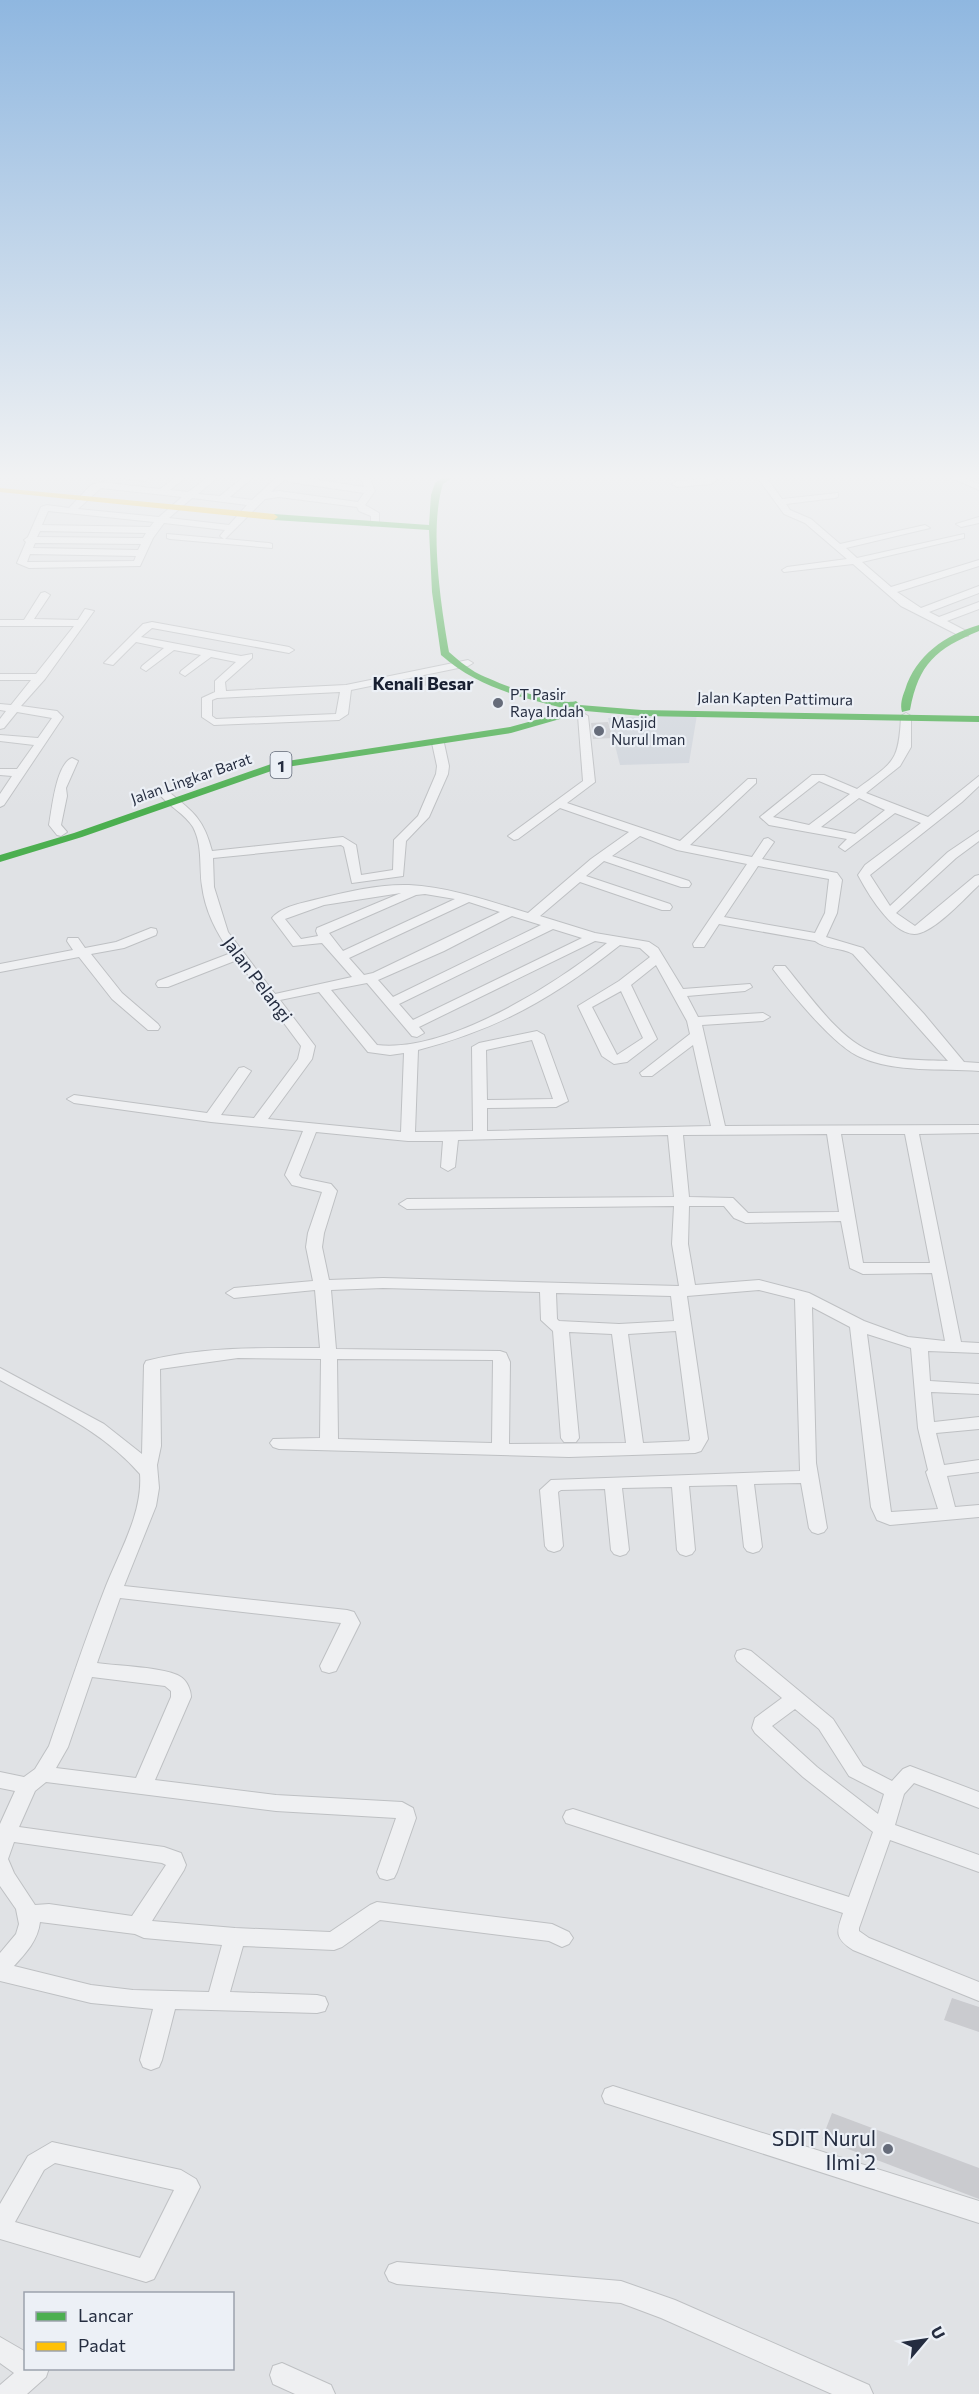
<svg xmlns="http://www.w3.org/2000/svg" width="979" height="2394" viewBox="0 0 979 2394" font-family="Commissioner,sans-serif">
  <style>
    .built { fill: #d0d5dc }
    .building { fill: #cacbcf }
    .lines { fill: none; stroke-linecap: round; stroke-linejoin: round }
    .street-casing { stroke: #bec0c3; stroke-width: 2 }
    .street { fill: #eff0f2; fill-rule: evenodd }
    .fast { fill: #4caf50; fill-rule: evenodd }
    .slow { fill: #ffc107; fill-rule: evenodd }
    .poi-dot { fill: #666c7a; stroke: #ecf0f6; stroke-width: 2 }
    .labels { text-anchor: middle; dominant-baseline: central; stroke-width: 4.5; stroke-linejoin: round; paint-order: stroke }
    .far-poi-label { font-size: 15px; fill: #252d40; stroke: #ecf0f6; text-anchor: start }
    .far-street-label { font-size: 15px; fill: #252d40; stroke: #ecf0f6 }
    .shield { fill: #ecf0f6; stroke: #616877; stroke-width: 1.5 }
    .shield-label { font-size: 16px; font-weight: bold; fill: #252d40 }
    .far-quarter-label { font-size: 18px; font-weight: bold; fill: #181f31; stroke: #ecf0f6 }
    .street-label { font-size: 18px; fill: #252d40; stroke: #ecf0f6 }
    .near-poi-label { font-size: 21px; fill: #252d40; stroke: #ecf0f6; text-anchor: end }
  </style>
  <rect width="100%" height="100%" fill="#e0e2e5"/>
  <path class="built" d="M697 715 689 763 620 765 608 718Z"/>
  <g class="building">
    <path d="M430 676 433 683 416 689 408 686 406 681Z"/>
    <path d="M608 722 613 738 593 739 591 723Z"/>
    <path d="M952 1998 979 2007V2032L944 2020Z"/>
    <path d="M832 2113 979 2168V2199L822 2139Z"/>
  </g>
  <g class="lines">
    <defs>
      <g id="street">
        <path d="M107 474H134L149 478 145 481 111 477Z"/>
        <path d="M180 474H190L170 490 188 492 212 474H222L198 494 220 496 247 474H257L230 497 252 500 280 474 364 487 360 474H368L375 491 365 505 379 513V524L371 526V516L359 511 357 507 279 497 265 499 225 539 269 543 272 544V548L170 539 167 538V534L224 539 220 536 225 530 164 523 153 538 140 566 29 568 17 563 26 542 24 540 28 537 41 507 47 505 69 508 91 485 100 482 160 489ZM285 479 289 482 364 493 358 502 279 491 271 492ZM101 488 182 497 159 517 78 509ZM192 498 247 505 229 525 169 518ZM48 511 154 522 150 527 42 525ZM40 531 146 533 143 538 37 537ZM35 543 141 544 138 550 33 548ZM30 554 136 556 134 561 29 562H27Z"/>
        <path d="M707 474H715L717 479 711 484 677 487 672 484 677 481 708 479Z"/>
        <path d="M755 474H764L782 499 838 493V497L835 498 786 504 790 510 811 519 840 544 925 525 930 528 846 548 857 558 964 534V538L862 562 891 587 979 560V566L897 592 921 608 979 586V593L929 612 939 617 979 602V609L947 621 968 632V636H960L901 606 853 564 784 572 782 570 787 567 847 559 805 523 784 514Z"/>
        <path d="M943 474H955L979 484V490Z"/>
        <path d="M979 517V523L961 527 956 524Z"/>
        <path d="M45 592 50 595 34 619 78 620 85 609 94 611 45 679 21 706 57 711 63 717 4 805 0 807V794L12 776 0 775V769H17L34 745 0 741V735L38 738 52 718 17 712 4 728 0 729V719L6 711 0 710V704L11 705 31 680H0V674H36L74 626H0V620H24L41 593Z"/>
        <path d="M152 622 289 647 294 650 289 653 152 628 141 637 241 656 252 654V658L225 682 226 691 346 685 468 660 473 663 468 666 351 690 348 714 339 720 214 725 202 717V698L215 692V681L236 662 211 657 185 676 180 673 181 671 201 655 174 650 146 671 141 668 142 666 164 648 136 642 113 665 104 663 143 624ZM340 692 336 714 216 719 212 716V700L217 698Z"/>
        <path d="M583 713 588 716 595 782 567 803 680 841 748 779H756V783L690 845 752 857 764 839 768 838 774 842 762 859 837 873 842 880 837 913 826 937 863 948 924 1014 964 1062 979 1063V1071C941 1068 896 1073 860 1057 834 1046 791 993 773 969L775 966H785C807 992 838 1038 870 1051 893 1061 923 1060 948 1061L853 954C841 947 826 950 815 941L719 924 704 947H694L693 944 747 864 677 850 640 836 612 856 689 881 691 884 689 887H681L604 861 586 876 670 904 672 907 670 910H662L580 882 540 916 595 933 649 942 658 948 683 989 750 984 752 987 745 991 687 996 698 1017 763 1013 770 1017 763 1021 702 1025 725 1126 979 1125V1133L919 1134 961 1342 979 1343V1353L928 1351 930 1381 979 1384V1394L931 1392 934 1422 979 1417V1429L936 1433 944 1465 979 1460V1472L947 1476 955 1507 979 1505V1517L890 1525 877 1520 871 1507 850 1327 812 1307 816 1463 827 1528 824 1532 818 1534 812 1532 809 1528 801 1483 754 1484 762 1547 759 1551 753 1553 747 1551 744 1547 737 1485 689 1486 695 1550 692 1554 686 1556 680 1554 677 1550 672 1487 622 1488 629 1550 626 1554 620 1556 614 1554 611 1550 605 1489 561 1490 558 1492 563 1546 560 1550 554 1552 548 1550 545 1546 540 1490 551 1480 800 1471 795 1299 759 1290 687 1296 708 1439 701 1451 695 1453 569 1457 279 1449 273 1447 270 1443 273 1439 320 1438 321 1359 238 1358 160 1369 161 1446 157 1465 159 1488 156 1506 124 1586 347 1610 354 1612 360 1623 336 1671 329 1673 322 1671 320 1666 341 1623 120 1598 97 1663C115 1666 167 1667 181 1677 187 1681 191 1690 191 1697L155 1780 276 1795 402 1802 413 1808 416 1818 397 1872 394 1878 387 1880 380 1878 377 1872 396 1818 276 1811 46 1782 35 1791 19 1827 164 1847 181 1853 186 1865 184 1870 152 1921 235 1928 330 1932 370 1905 377 1902 552 1924 569 1932 573 1938 569 1944 562 1947 549 1941 380 1920 342 1947 334 1950 243 1946 230 1992 317 1995 325 1997 328 2004 325 2011 317 2013 175 2009 162 2060 159 2067 151 2070 143 2067 140 2060 153 2009 91 2003 0 1981V1953L16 1934 19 1924 16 1909 0 1886V1824L15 1791 0 1788V1772L24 1777 35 1769 49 1746C67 1694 84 1642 104 1591 118 1554 143 1514 140 1474 102 1430 50 1408 0 1380V1368L104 1424 142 1454 144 1365 146 1361C203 1346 262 1348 320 1348L315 1290 234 1298 226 1293 234 1288 313 1281 306 1247 308 1233 322 1192 292 1185 285 1175 303 1131 211 1122 74 1103 67 1099 74 1095 207 1113 239 1068 244 1067 251 1071 221 1115 254 1118 298 1059 301 1046 237 960 168 987H158L156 984 158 981 231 953C217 934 205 911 202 886 199 866 203 846 193 827 185 814 170 807 160 795L162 793H170C194 812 204 820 212 851L343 837 356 845 361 875 393 870 394 840 418 816 436 774 437 766 432 743 438 740 444 743 449 766 448 774 429 817 406 841 403 876 352 883 344 847 341 845 213 858 214 887 228 932 275 994 352 977 322 943 293 946 272 918C282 906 303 903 318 899 346 892 379 884 409 885 449 887 489 901 528 913L591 859 629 832 560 808 518 839 514 840 508 836 583 781 578 716ZM758 866 829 879 825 913 815 933 724 917ZM401 893 317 928 316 931 318 936 301 939 285 919 324 905ZM425 894 455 899 343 951 329 933 416 895ZM469 902 500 912 373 973 364 975 349 958ZM512 916 541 925 393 997 378 980 444 951ZM553 929 582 938 413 1020 399 1004ZM595 941 607 943C554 985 448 1053 377 1045L331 990 367 983 412 1036 417 1037 424 1033 419 1027ZM620 945 640 948 650 957 619 981 578 1006 602 1056 614 1064 627 1062 657 1039 631 985 656 965 687 1021 690 1034 640 1073 642 1076H652L693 1045 711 1126 487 1131V1108L556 1107 568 1101 544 1035 537 1031 479 1043 472 1047 473 1131 415 1132 418 1050C499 1029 555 997 620 945ZM621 991 643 1038 617 1055 592 1007ZM319 992 368 1052 390 1055 404 1053 401 1132 268 1119 312 1059 315 1046 280 1000ZM532 1040 553 1099 487 1100 486 1050ZM316 1132 408 1141H443L441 1167 448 1171 455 1167 458 1140 668 1135 674 1197 407 1199 399 1204 407 1209 674 1206 672 1244 679 1286 383 1278 329 1280 322 1247 324 1233 337 1191 331 1184 302 1178 299 1175ZM827 1134 839 1212 748 1213 733 1198 689 1197 683 1135ZM841 1134H905L930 1263H863ZM689 1206H724L734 1218 746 1223 841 1221 850 1268 863 1274 932 1273 945 1341 908 1337 864 1321 809 1293 759 1280 695 1285 688 1244ZM383 1288 540 1292 541 1320 553 1331 561 1438 564 1442H576L579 1438 569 1332 612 1334 626 1443 509 1444 510 1362 506 1353 500 1351 336 1349 331 1290ZM556 1293 671 1296 674 1321 619 1324 559 1321 557 1319ZM676 1331 690 1439 689 1441 643 1443 628 1334ZM867 1334 911 1348 918 1428 928 1470 926 1472 938 1509 891 1512ZM337 1359 493 1360 492 1443 338 1439ZM92 1677 165 1686 171 1691V1697L136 1778 56 1768 68 1747ZM14 1842 162 1863 166 1865 132 1916 49 1904 35 1905 14 1873 8 1859ZM40 1922 135 1934 144 1938 222 1945 209 1992 133 1990 91 1985 14 1966C26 1953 38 1940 40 1922Z"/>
        <path d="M906 713 911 716V747L900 766 866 793 928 817 979 776V786L962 802 870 875 890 906 948 852 979 831V841L956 858 896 913 915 926 975 876 979 875V885C964 899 939 927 920 933 895 941 867 892 858 875L865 865 921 823 895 813 845 851 839 847 847 839 769 825 760 817 812 775H824L857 789C893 762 899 763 901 716ZM819 781 850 794 809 825 773 817ZM859 798 885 810 855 834 821 827Z"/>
        <path d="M72 758 78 761 66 788 67 796 61 825 67 832 61 836 57 835 49 825C52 809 56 764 72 758Z"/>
        <path d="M151 928 156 929 157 932 156 935 124 948 91 954 122 993 158 1024 160 1027 158 1030H148L112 999 79 957 0 972V964L73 950 67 941 68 938H78L85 948 116 942Z"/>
        <path d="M744 1649 751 1651 833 1719 863 1766 892 1781 903 1769 910 1766 979 1792V1808L914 1783 904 1794 895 1825 979 1855V1872L890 1840 859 1928V1931L869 1938 979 1982V2001L853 1950C835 1938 836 1933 843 1913L566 1823 563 1817 566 1811 573 1809 849 1897 873 1832 803 1777 755 1733 752 1728 755 1718 782 1698 737 1661 735 1656 737 1651ZM795 1709 819 1729 849 1776 884 1794 878 1814 817 1767 772 1726Z"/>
        <path d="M613 2086 979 2201V2223L605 2103 602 2096 605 2089Z"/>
        <path d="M52 2142 181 2170 196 2179 200 2187 154 2279 146 2282 0 2239V2204L28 2156ZM55 2163 174 2190 140 2258 15 2222 44 2170Z"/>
        <path d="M397 2262 621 2281 675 2300 869 2385 873 2394H832L661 2318 621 2303 397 2284 389 2281 385 2273 389 2265Z"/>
        <path d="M0 2337 26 2352V2368H49L46 2377 27 2394H0V2385L14 2373 0 2363Z"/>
        <path d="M282 2363 331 2385 335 2394H295L273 2384 270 2375 273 2366Z"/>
      </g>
    </defs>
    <use href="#street" class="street-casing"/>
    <use href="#street" class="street"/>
    <g class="fast">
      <path d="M448 474H458L443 484C429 528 441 606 449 652 457 659 465 666 475 672 494 682 557 707 576 701L580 705 642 710 979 716V722L642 716 574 710 560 719 511 733 280 768 82 837 0 862V855L74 833 274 763 510 727 554 715 563 708C519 697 476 686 441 655L432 592 429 530 274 520 270 517 274 514 429 525 431 495 435 483Z"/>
      <path d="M979 625V631C936 649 919 663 910 710L902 712C900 705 902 697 905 690 916 655 945 635 979 625Z"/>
    </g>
    <path class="slow" d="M0 488 274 514 278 517 274 520 0 492Z"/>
  </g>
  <linearGradient id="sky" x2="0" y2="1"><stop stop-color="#8fb7e0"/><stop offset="0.59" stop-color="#f1f2f3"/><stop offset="1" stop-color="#f1f2f3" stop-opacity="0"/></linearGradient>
  <rect width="979" height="809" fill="url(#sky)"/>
  <g class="poi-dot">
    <circle cx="498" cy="703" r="6"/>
    <circle cx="599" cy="731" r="6"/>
    <circle cx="888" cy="2149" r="6"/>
  </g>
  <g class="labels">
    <g class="far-poi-label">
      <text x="510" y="694">PT Pasir<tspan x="510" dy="17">Raya Indah</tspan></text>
      <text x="611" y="722">Masjid<tspan x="611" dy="17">Nurul Iman</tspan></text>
    </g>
    <g class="far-street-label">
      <text transform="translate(775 698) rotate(1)">Jalan Kapten Pattimura</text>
      <text transform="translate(191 778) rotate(-19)">Jalan Lingkar Barat</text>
    </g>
    <rect class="shield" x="270.5" y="752" width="21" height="26" rx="4.5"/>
    <g class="shield-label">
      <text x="281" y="765">1</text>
    </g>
    <g class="far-quarter-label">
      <text x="423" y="683">Kenali Besar</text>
    </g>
    <g class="street-label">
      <text transform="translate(258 979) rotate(53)">Jalan Pelangi</text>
    </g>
    <g class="near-poi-label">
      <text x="876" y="2137">SDIT Nurul<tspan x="876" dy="24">Ilmi 2</tspan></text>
    </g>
  </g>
  <rect x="24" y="2292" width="210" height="78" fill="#ecf0f6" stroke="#9ca2ad" stroke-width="1.5"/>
  <rect x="36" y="2312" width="30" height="9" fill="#4caf50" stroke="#9ca2ad" stroke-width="1.5"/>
  <text x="78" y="2322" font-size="18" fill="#252d40">Lancar</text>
  <rect x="36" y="2342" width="30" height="9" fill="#ffc107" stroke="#9ca2ad" stroke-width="1.5"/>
  <text x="78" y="2352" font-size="18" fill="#252d40">Padat</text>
  <g transform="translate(925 2340) rotate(61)" stroke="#ecf0f6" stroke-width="4.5" paint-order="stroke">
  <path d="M0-4.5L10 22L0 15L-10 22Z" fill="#252d40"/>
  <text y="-9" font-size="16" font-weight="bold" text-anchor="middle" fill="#252d40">U</text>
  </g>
</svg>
